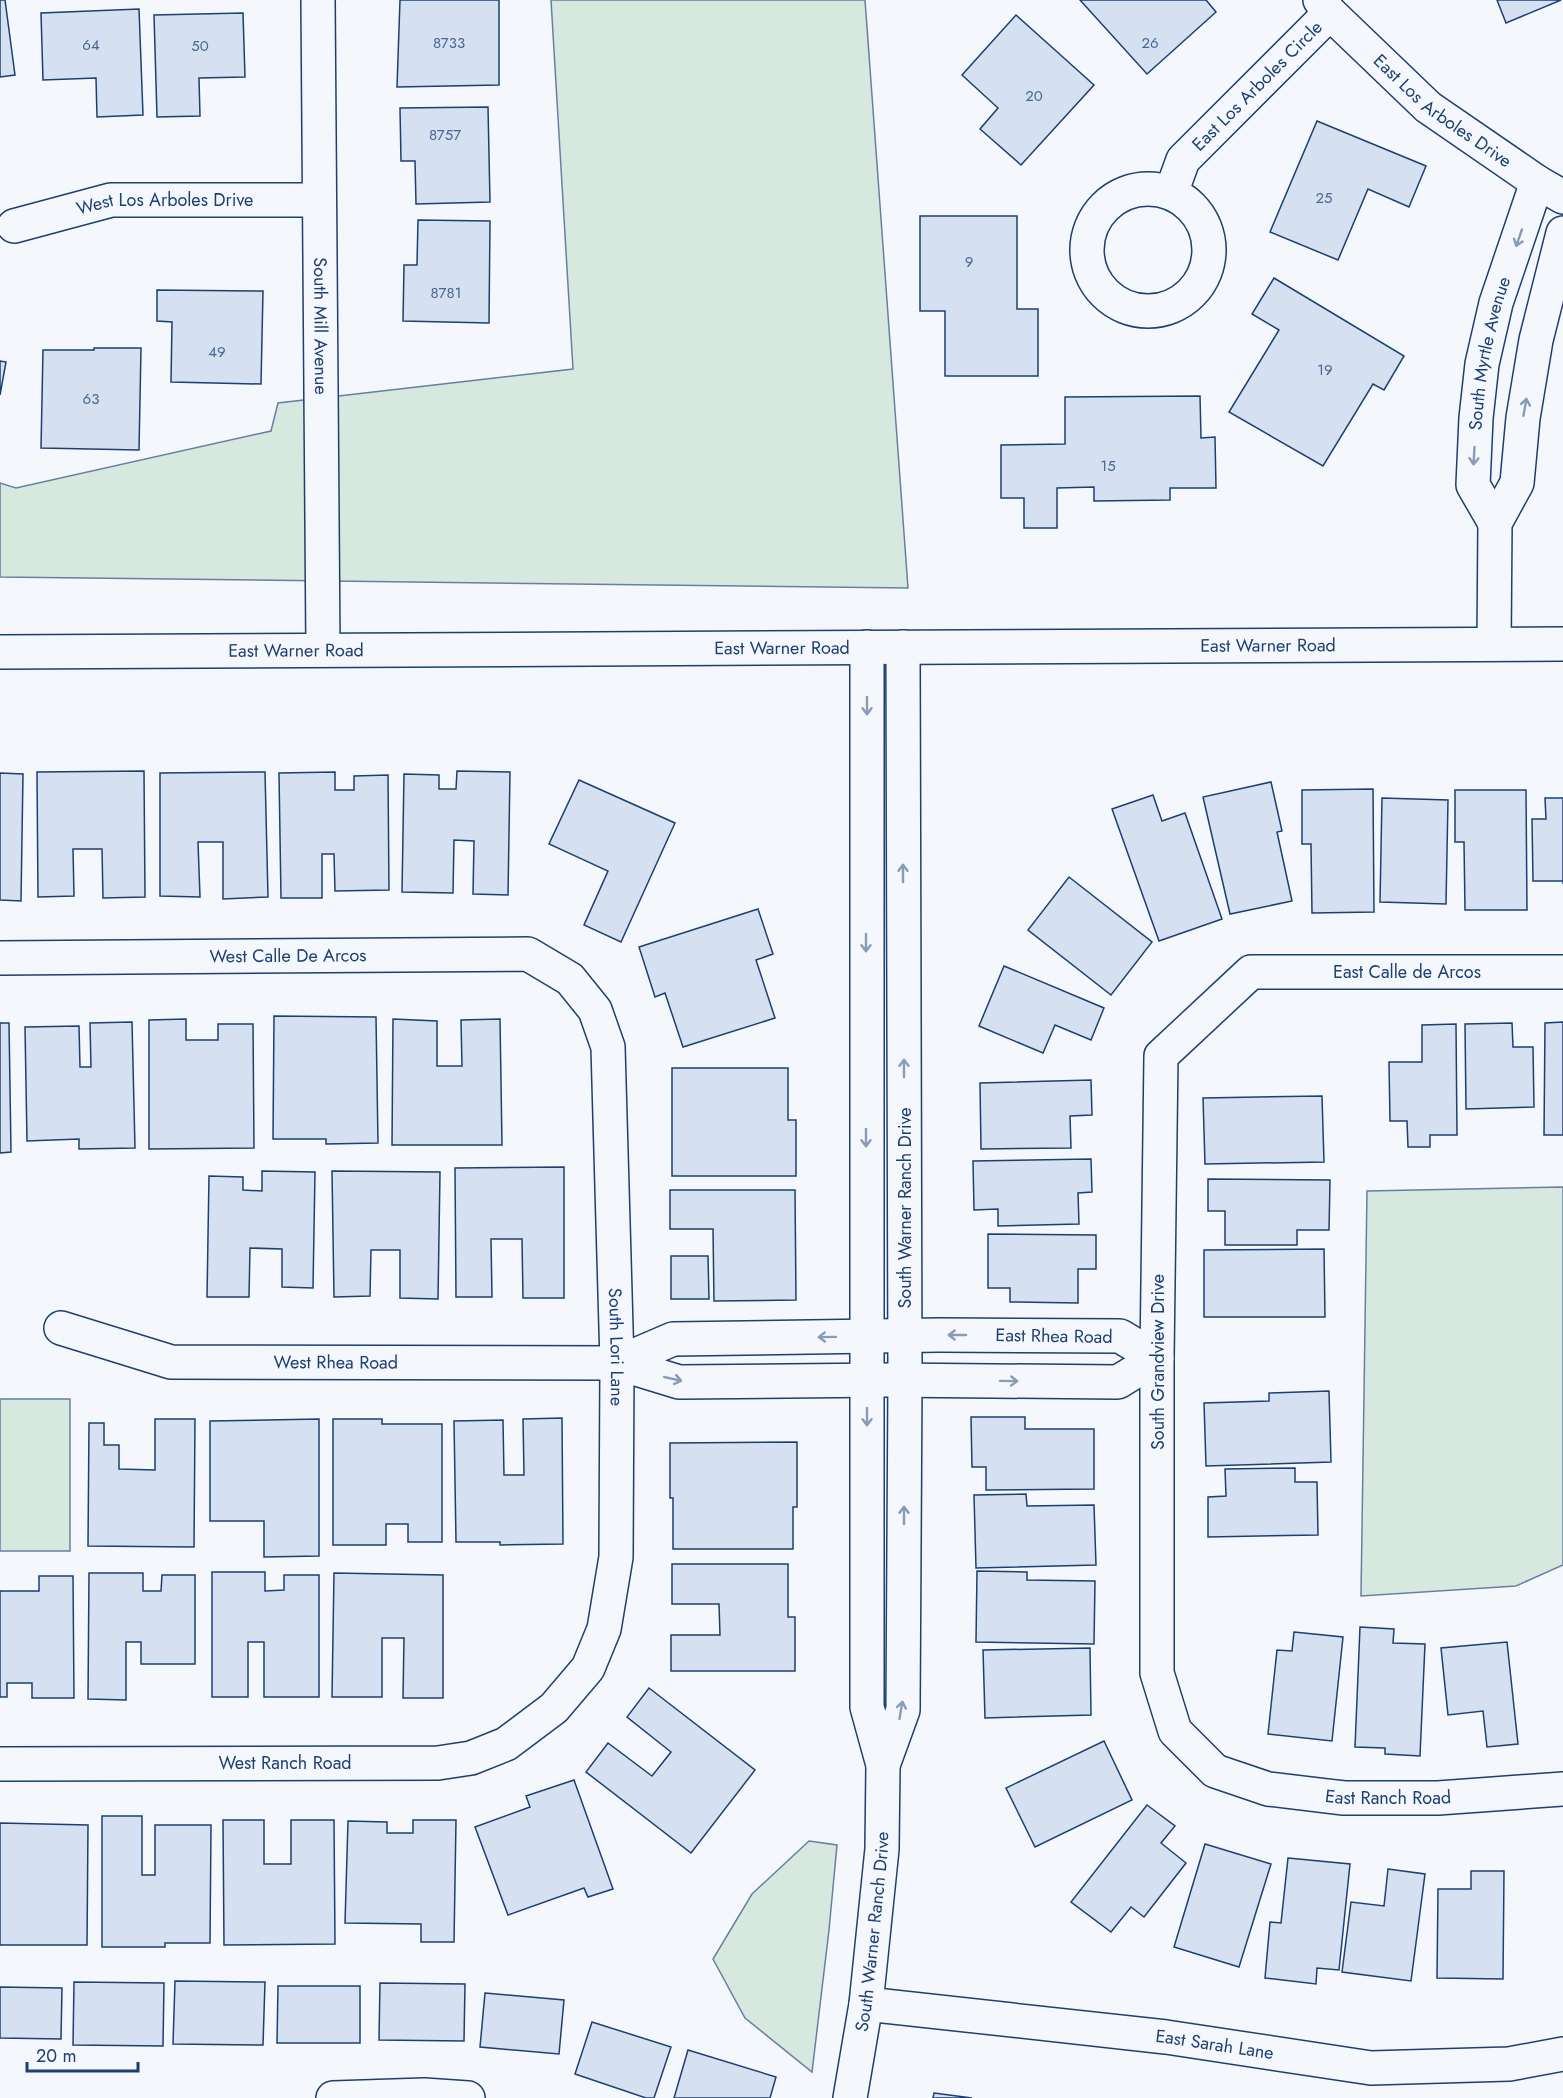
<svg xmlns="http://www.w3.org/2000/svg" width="1563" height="2098" viewBox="0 0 1563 2098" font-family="Jost,sans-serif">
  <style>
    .green { fill: #d7e8df; stroke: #687fa3; stroke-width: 1.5 }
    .building { fill: #d5e0f0; stroke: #1d3f73; stroke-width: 1.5 }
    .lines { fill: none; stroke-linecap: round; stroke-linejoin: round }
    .minor-casing { stroke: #1d3f73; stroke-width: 36 }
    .major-casing { stroke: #1d3f73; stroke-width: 36 }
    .minor { stroke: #f4f7fb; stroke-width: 33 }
    .major { stroke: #f4f7fb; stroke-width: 33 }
    .oneway { stroke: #889bb7 }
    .labels { text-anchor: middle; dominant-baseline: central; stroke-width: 4.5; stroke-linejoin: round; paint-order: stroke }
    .number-label { font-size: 15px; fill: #4b6792 }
    .street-label { font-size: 18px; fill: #1d3f73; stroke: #f4f7fb }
  </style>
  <rect width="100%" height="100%" fill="#f4f7fb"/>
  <g class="green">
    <path d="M551 0H865L908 588 0 577V483L16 488 271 431 278 403 573 369Z"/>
    <path d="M1563 1187V1565L1516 1586 1361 1596 1367 1191Z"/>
    <rect x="0" y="1399" width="70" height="152"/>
    <path d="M809 1841 837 1845 829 1930 812 2072 745 2018 713 1959 752 1894Z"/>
  </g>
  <g class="building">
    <path d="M0 0H5L15 75 0 77Z"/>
    <path d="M400 0H499V85L397 87Z"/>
    <path d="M1080 0H1206L1216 12 1147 74Z"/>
    <path d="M1497 0H1561L1506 23Z"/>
    <path d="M139 9 143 115 97 117 96 78 43 80 41 13Z"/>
    <path d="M243 13 245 77 199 78 200 116 157 117 154 15Z"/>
    <path d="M1016 15 1094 85 1021 165 980 129 998 108 962 75Z"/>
    <path d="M488 107 490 202 416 204 415 161H401L400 108Z"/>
    <path d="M1317 121 1426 166 1409 207 1368 189 1338 260 1270 232Z"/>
    <path d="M920 216H1017V309H1038V376H945V311H920Z"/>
    <path d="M418 220 490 221 489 323 403 321 404 265H417Z"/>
    <path d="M1274 278 1404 356 1384 390 1373 384 1323 466 1229 412 1279 330 1252 314Z"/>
    <path d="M157 290 263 291 261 384 171 382 172 322 157 321Z"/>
    <path d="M94 348H141L139 450 41 448 43 350H94Z"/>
    <path d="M0 361 6 362 0 395Z"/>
    <path d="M1200 396 1201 438 1215 437 1216 488H1170V500L1094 501V487L1057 488V528H1024V498H1001V445L1065 444V397Z"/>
    <path d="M144 771 145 897 103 898 102 849H73L74 896 38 897 37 772Z"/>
    <path d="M457 771 510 772 508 895 473 894 474 841 454 840 453 893 402 892 404 774 439 775V789H456Z"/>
    <path d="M265 772 268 897 223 899V842H198L200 897 160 896V773Z"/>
    <path d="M335 772V790H354V776L388 775 389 890 335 891 334 854H322V898H281L279 773Z"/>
    <path d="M0 773 23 774 21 901 0 900Z"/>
    <path d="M579 780 675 823 621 942 584 925 608 871 549 844Z"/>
    <path d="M1271 782 1282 831 1277 832 1292 901 1230 914 1203 797Z"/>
    <path d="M1373 789 1374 912 1312 913 1311 844H1302V790Z"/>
    <path d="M1455 790H1526L1527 910H1465L1464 842H1455Z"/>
    <path d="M1153 795 1162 821 1185 813 1222 919 1159 941 1112 809Z"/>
    <path d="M1382 798 1448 800 1446 904 1380 902Z"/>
    <path d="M1545 798H1563V884V881H1533L1532 819H1546Z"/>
    <path d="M1069 877 1152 942 1111 995 1028 930Z"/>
    <path d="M758 909 773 954 756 960 775 1018 683 1047 665 993 655 997 639 947Z"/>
    <path d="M1004 966 1104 1008 1091 1040 1055 1025 1043 1053 979 1026Z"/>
    <path d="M274 1016 376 1017 378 1143 326 1144V1139H273Z"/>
    <path d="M186 1019V1040H218V1024H253L254 1148 149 1149V1020Z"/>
    <path d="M393 1019 437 1021V1066H462L461 1020 500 1019 502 1145H392Z"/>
    <path d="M132 1022 135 1148 79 1149V1139L27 1141 25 1027 79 1026 80 1067H91L90 1023Z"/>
    <path d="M1563 1022V1135H1544L1545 1023Z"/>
    <path d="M0 1023H9L11 1152 0 1153Z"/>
    <path d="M1512 1023 1513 1047H1533L1534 1107 1466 1109 1465 1024Z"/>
    <path d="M1456 1024 1457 1135H1430V1147H1408L1407 1121H1390L1389 1062H1422V1025Z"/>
    <path d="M672 1068H788V1120H796V1176H672Z"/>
    <path d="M1091 1080 1092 1115 1070 1116 1071 1148 981 1149 980 1083Z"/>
    <path d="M1322 1096 1324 1162 1205 1164 1203 1098Z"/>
    <path d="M1091 1159 1092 1192 1078 1193 1079 1224 998 1226V1209L974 1210 973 1161Z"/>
    <path d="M564 1167V1298H523L522 1239H491L492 1297H456L455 1168Z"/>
    <path d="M262 1171 315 1172 313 1288 282 1287V1249L250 1248 249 1297H207L209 1176 243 1177V1190L262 1191Z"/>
    <path d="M332 1171 440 1172 438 1299 400 1298V1250H371L370 1296 334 1297Z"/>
    <path d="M1208 1179 1330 1180 1329 1230H1297V1245H1225V1211H1208Z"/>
    <path d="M670 1190H795L796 1300 714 1301 713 1229H670Z"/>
    <path d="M988 1234 1096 1235V1269H1078V1303L1010 1302V1288H988Z"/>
    <path d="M1324 1249 1325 1317H1204V1250Z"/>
    <path d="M671 1256H708L709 1299H671Z"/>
    <path d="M1329 1391 1331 1462 1206 1466 1204 1403 1269 1401V1393Z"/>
    <path d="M971 1417H1025V1429H1094V1489L986 1490V1467H972Z"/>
    <path d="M562 1418 563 1544 500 1545V1542H456L454 1421 503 1420 504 1475H524L523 1419Z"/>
    <path d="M155 1419H195L194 1547 88 1546 89 1423H104V1445H119V1469L155 1470Z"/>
    <path d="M319 1419V1556L264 1557V1521H210V1421Z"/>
    <path d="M333 1419H382V1424H442V1542H408V1524H386V1545H333Z"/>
    <path d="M797 1442V1507H793V1549H673V1498H670V1443Z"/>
    <path d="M1295 1468V1482H1317L1318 1535 1208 1537V1497L1226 1496 1225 1469Z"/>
    <path d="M1026 1494 1027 1506 1094 1505 1096 1565 976 1568 974 1495Z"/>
    <path d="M672 1564H788V1617H795V1671H671V1635H720L719 1604H672Z"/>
    <path d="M977 1571 1027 1572V1580L1095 1581 1094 1644 976 1642Z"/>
    <path d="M212 1572H265V1591L284 1590V1575H319V1697H264V1642H248V1697H212Z"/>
    <path d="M89 1573H143V1591H161L162 1575H195V1664H141V1642H126V1700L88 1699Z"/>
    <path d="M334 1573 443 1575V1698H403L404 1638H382V1697H332Z"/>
    <path d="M39 1576H73L74 1698H32V1683H7V1697H0V1591H39Z"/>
    <path d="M1360 1627 1394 1629 1393 1643 1425 1644 1420 1756 1385 1754V1748L1355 1747Z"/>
    <path d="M1294 1632 1343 1637 1332 1741 1268 1734 1277 1650 1292 1651Z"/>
    <path d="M1507 1642 1518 1744 1487 1747 1483 1711 1448 1715 1441 1648Z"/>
    <path d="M1090 1648 1091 1715 985 1718 983 1650Z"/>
    <path d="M649 1688 755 1770 691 1853 586 1772 608 1743 652 1776 671 1752 627 1717Z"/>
    <path d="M1104 1741 1132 1800 1035 1847 1006 1788Z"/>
    <path d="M574 1780 613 1889 588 1897 584 1888 508 1915 475 1827 530 1807 526 1796Z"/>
    <path d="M1147 1805 1175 1826 1161 1843 1186 1863 1144 1917 1131 1907 1111 1932 1071 1902Z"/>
    <path d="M102 1816H142V1875H155V1825H211L210 1943H165V1947H102Z"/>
    <path d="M223 1820H264V1864H291V1820H334L335 1944 224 1945Z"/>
    <path d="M413 1820H456L454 1942H421V1924L345 1923 348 1821 387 1822V1833H413Z"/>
    <path d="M0 1823 88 1825 87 1945H0Z"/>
    <path d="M1205 1844 1271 1864 1239 1967 1174 1947Z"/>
    <path d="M1288 1858 1350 1864 1339 1970 1317 1968 1316 1984 1265 1978 1270 1922 1281 1923Z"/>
    <path d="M1388 1869 1425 1874 1411 1981 1342 1972 1351 1902 1384 1906Z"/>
    <path d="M1471 1871H1504L1503 1979 1437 1978 1438 1889H1471Z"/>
    <path d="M175 1981 265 1982 263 2045 173 2044Z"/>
    <path d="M74 1982 164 1983 163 2046 73 2045Z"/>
    <path d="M380 1983 465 1984 464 2041 379 2040Z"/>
    <path d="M278 1986H360V2043H277Z"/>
    <path d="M0 1987 62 1988 61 2039 0 2038Z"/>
    <path d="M485 1993 564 2000 559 2054 480 2047Z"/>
    <path d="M592 2022 671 2047 654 2098H646L575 2074Z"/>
    <path d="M688 2050 776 2077 770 2098H674Z"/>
    <path d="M934 2093 972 2098H933Z"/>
  </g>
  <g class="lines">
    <defs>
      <g id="minor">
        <path id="s1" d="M318 0 323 650"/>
        <path id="s2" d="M1320 0 1330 13 1428 107 1537 182 1563 197"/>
        <circle cx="1148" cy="250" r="61"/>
        <path id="s3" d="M1171 193 1183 160 1330 13"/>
        <path id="s4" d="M14 226 111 200H318"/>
        <path id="s5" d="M1495 523 1473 485 1476 418 1482 364 1496 303 1537 182"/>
        <path d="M1494 644 1495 523 1517 483 1523 418 1536 340 1563 233"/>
        <path id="s6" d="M0 958 528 954 570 979 595 1010 608 1047 617 1363 616 1557 604 1629 588 1668 554 1708 506 1744 471 1758 438 1763 0 1764"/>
        <path id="s7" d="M1563 972H1251L1161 1056 1157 1358V1673L1175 1731 1215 1771 1268 1789 1344 1798H1438L1563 1789"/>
        <path id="s8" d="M61 1328 171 1362 617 1363 679 1382 888 1380 1118 1382 1157 1358 1120 1336 939 1335 673 1339 617 1363"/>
        <path d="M883 1765 903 1710 905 1380 903 647"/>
        <path id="s9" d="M866 2004 1166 2037 1371 2068 1509 2064 1563 2054"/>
        <path d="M333 2098 424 2095 468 2098"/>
        <path id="s10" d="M850 2098 866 2004 882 1849 883 1765 867 1707V647"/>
      </g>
      <g id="major">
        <path id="s11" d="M0 652 1563 644"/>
      </g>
    </defs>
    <use href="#minor" class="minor-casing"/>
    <use href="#major" class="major-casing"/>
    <use href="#minor" class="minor"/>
    <use href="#major" class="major"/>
  </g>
  <defs><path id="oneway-shaft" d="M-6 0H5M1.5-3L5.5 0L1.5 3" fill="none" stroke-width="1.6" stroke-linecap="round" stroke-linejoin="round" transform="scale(1.5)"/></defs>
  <g class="oneway">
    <use href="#oneway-shaft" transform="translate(1519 238) rotate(109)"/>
    <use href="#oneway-shaft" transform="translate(1525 407) rotate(-80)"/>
    <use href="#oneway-shaft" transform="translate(1474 456) rotate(93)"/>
    <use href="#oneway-shaft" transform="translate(867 706) rotate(90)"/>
    <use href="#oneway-shaft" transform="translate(903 873) rotate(-90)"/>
    <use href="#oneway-shaft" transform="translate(866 943) rotate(90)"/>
    <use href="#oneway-shaft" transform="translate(904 1068) rotate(-90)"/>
    <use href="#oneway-shaft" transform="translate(866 1138) rotate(90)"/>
    <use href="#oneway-shaft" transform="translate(957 1335) rotate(-180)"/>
    <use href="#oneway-shaft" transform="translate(827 1337) rotate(179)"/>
    <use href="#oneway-shaft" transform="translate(673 1379) rotate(13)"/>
    <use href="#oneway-shaft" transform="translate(1009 1381) rotate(1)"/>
    <use href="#oneway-shaft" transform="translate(867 1417) rotate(90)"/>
    <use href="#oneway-shaft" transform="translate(904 1515) rotate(-90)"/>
    <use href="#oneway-shaft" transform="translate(901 1710) rotate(-80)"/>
  </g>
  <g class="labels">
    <g class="number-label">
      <text x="449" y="43">8733</text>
      <text x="1150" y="43">26</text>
      <text x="91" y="45">64</text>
      <text x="200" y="46">50</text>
      <text x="1034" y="96">20</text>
      <text x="445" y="135">8757</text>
      <text x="1324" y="198">25</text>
      <text x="969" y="262">9</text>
      <text x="446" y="293">8781</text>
      <text x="217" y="352">49</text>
      <text x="1325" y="370">19</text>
      <text x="91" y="399">63</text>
      <text x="1108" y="466">15</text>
    </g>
    <g class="street-label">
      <text stroke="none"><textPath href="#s3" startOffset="140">East Los Arboles Circle</textPath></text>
      <text stroke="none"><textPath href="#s2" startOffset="166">East Los Arboles Drive</textPath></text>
      <text stroke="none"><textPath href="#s4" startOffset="154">West Los Arboles Drive</textPath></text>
      <text stroke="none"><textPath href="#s1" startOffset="326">South Mill Avenue</textPath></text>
      <text stroke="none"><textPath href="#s5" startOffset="177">South Myrtle Avenue</textPath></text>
      <text stroke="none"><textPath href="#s11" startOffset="1268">East Warner Road</textPath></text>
      <text stroke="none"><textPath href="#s11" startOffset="782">East Warner Road</textPath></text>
      <text stroke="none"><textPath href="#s11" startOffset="296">East Warner Road</textPath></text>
      <text stroke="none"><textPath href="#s6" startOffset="288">West Calle De Arcos</textPath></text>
      <text x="1407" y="972">East Calle de Arcos</text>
      <text transform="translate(905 1208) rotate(-90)">South Warner Ranch Drive</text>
      <text transform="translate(1054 1336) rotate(1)">East Rhea Road</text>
      <text stroke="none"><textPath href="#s6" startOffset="956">South Lori Lane</textPath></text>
      <text transform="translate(1158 1362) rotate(-90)">South Grandview Drive</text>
      <text stroke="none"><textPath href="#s8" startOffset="280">West Rhea Road</textPath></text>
      <text x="285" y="1763">West Ranch Road</text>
      <text stroke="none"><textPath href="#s7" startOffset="1346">East Ranch Road</textPath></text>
      <text stroke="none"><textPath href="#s10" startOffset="168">South Warner Ranch Drive</textPath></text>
      <text stroke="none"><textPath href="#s9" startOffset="351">East Sarah Lane</textPath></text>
    </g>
  </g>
  <path d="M27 2062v9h111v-9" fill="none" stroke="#1d3f73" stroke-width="3"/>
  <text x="36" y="2062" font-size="18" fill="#1d3f73" stroke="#f4f7fb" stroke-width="4.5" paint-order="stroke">20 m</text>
</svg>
